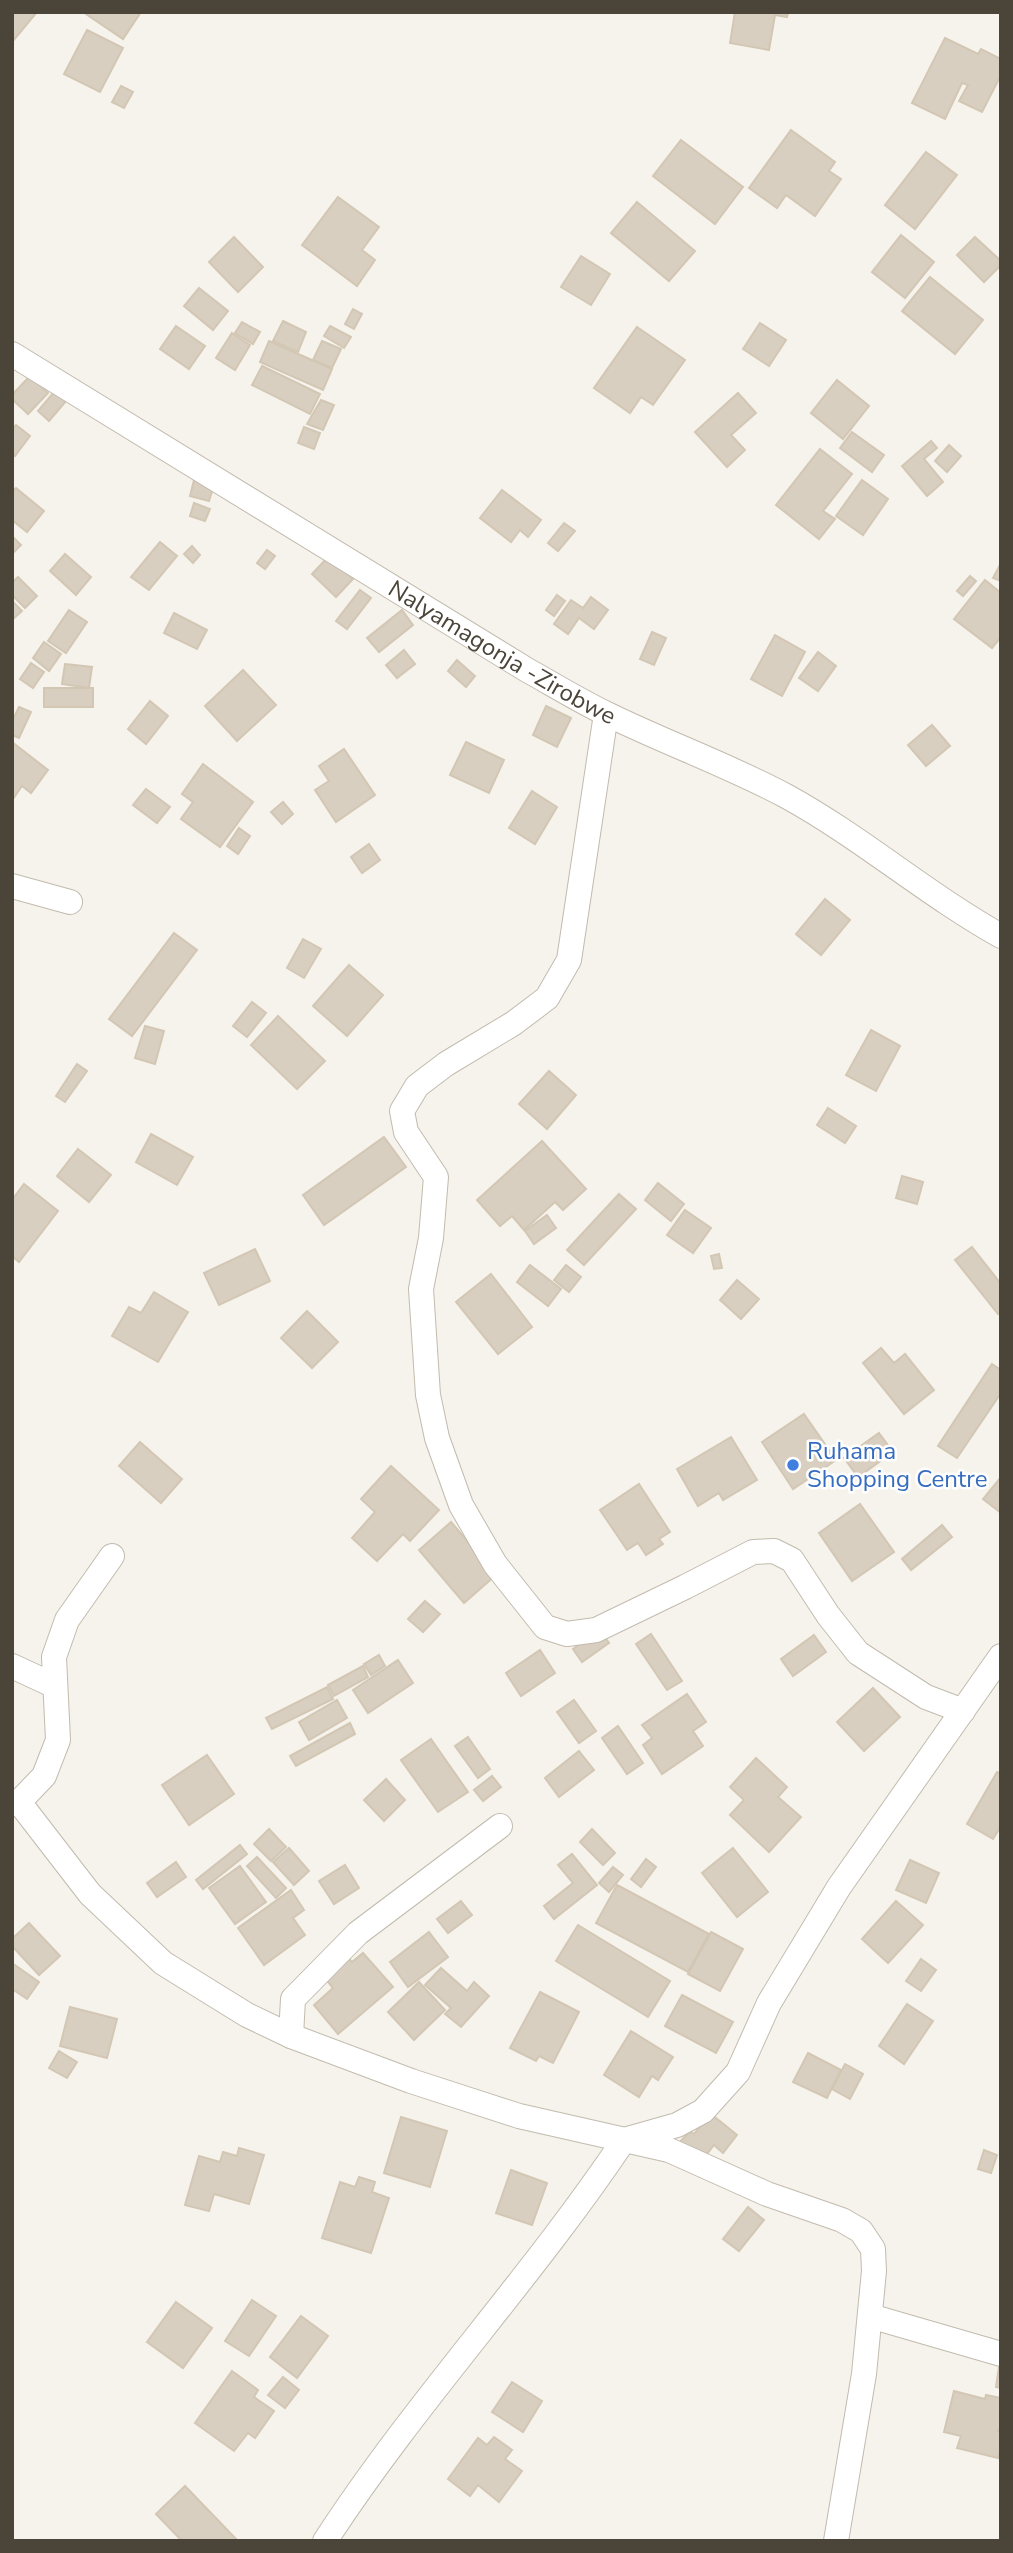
<svg xmlns="http://www.w3.org/2000/svg" width="1013" height="2553" viewBox="0 0 1013 2553" font-family="'Nunito Sans',sans-serif">
  <style>
    .building { fill: #d8cfc1; stroke: #d3c7b4; stroke-width: 2 }
    .lines { fill: none; stroke-linecap: round; stroke-linejoin: round }
    .street-casing { stroke: #c2bbae; stroke-width: 26 }
    .street { stroke: #fff; stroke-width: 24 }
    .shop-dot { fill: #3f7fe0; stroke: #fff; stroke-width: 2.5 }
    .labels { text-anchor: middle; dominant-baseline: central; stroke-width: 5; stroke-linejoin: round; paint-order: stroke }
    .street-label { font-size: 24px; fill: #4b4439; stroke: #fff }
    .shop-label { font-size: 24px; fill: #366cbe; stroke: #fff; text-anchor: start }
  </style>
  <rect width="100%" height="100%" fill="#f6f3ec"/>
  <g class="building">
    <path d="M12 12H37L13 41 12 40Z"/>
    <path d="M83 12H141L123 39Z"/>
    <path d="M735 12H788L787 17 775 15 769 50 730 43Z"/>
    <path d="M87 30 123 48 100 92 64 74Z"/>
    <path d="M945 38 978 54 981 49 1001 59V75L982 112 959 101 968 85 962 83 945 119 912 103Z"/>
    <path d="M121 86 133 92 124 108 112 102Z"/>
    <path d="M791 130 835 162 829 171 841 179 815 216 786 195 777 208 749 188Z"/>
    <path d="M681 140 743 187 715 224 653 176Z"/>
    <path d="M926 152 957 175 915 229 885 205Z"/>
    <path d="M338 197 379 227 362 250 375 260 357 286 302 245Z"/>
    <path d="M637 202 695 251 669 281 611 233Z"/>
    <path d="M901 235 934 262 905 298 872 272Z"/>
    <path d="M234 237 263 267 238 292 209 262Z"/>
    <path d="M975 237 1001 261V265L984 282 957 255Z"/>
    <path d="M581 256 610 274 591 305 561 287Z"/>
    <path d="M930 277 983 320 955 354 902 311Z"/>
    <path d="M199 288 228 311 213 330 184 306Z"/>
    <path d="M353 309 362 314 354 329 345 324Z"/>
    <path d="M283 321 306 332 298 352 273 341Z"/>
    <path d="M242 322 260 332 253 344 235 333Z"/>
    <path d="M760 323 786 340 769 366 743 349Z"/>
    <path d="M176 326 205 346 189 369 160 349Z"/>
    <path d="M330 326 351 337 344 348 324 336Z"/>
    <path d="M637 327 685 360 653 405 641 397 630 413 594 388Z"/>
    <path d="M232 333 250 345 235 370 216 358Z"/>
    <path d="M269 341 332 369 323 390 260 362Z"/>
    <path d="M322 341 341 349 332 368 313 360Z"/>
    <path d="M262 366 320 394 310 414 252 385Z"/>
    <path d="M30 376 48 393 28 414 12 399V395Z"/>
    <path d="M837 380 869 406 843 439 811 413Z"/>
    <path d="M55 391 66 401 49 421 38 411Z"/>
    <path d="M738 393 756 413 731 435 745 450 727 467 695 432Z"/>
    <path d="M321 400 334 405 323 430 307 424Z"/>
    <path d="M16 425 30 436 15 456 12 453V429Z"/>
    <path d="M304 427 320 433 314 449 298 443Z"/>
    <path d="M852 432 884 455 872 472 840 448Z"/>
    <path d="M931 441 937 448 924 459 943 482 927 496 902 466Z"/>
    <path d="M949 445 961 456 947 472 935 461Z"/>
    <path d="M820 449 852 474 823 511 835 519 819 539 776 505Z"/>
    <path d="M194 480 214 485 209 501 190 496Z"/>
    <path d="M862 480 888 499 863 535 836 516Z"/>
    <path d="M16 488 44 511 27 532 12 520V492Z"/>
    <path d="M502 490 541 520 528 537 520 530 511 542 480 518Z"/>
    <path d="M194 503 210 509 205 521 190 516Z"/>
    <path d="M564 523 575 531 558 551 548 543Z"/>
    <path d="M12 536 21 545 12 554Z"/>
    <path d="M160 542 177 556 149 590 131 577Z"/>
    <path d="M192 546 200 555 193 563 184 554Z"/>
    <path d="M267 550 275 556 265 569 257 563Z"/>
    <path d="M65 554 91 577 76 595 50 571Z"/>
    <path d="M329 556 353 579 336 597 312 574Z"/>
    <path d="M1001 563V581L993 578Z"/>
    <path d="M970 576 976 581 963 596 957 591Z"/>
    <path d="M18 577 37 596 25 608 12 595V583Z"/>
    <path d="M985 580 1001 593V637L992 648 954 619Z"/>
    <path d="M360 590 371 598 347 629 336 621Z"/>
    <path d="M557 595 565 601 554 616 546 610Z"/>
    <path d="M591 597 608 610 594 629 579 618 568 634 554 624 571 600 583 608Z"/>
    <path d="M12 601 22 611 12 620Z"/>
    <path d="M69 610 87 622 66 653 48 641Z"/>
    <path d="M402 610 413 625 379 652 367 638Z"/>
    <path d="M174 613 207 630 197 649 164 633Z"/>
    <path d="M652 632 666 638 654 665 640 659Z"/>
    <path d="M775 635 805 652 782 696 751 679Z"/>
    <path d="M44 642 61 654 49 671 33 658Z"/>
    <path d="M404 650 415 664 397 678 386 665Z"/>
    <path d="M818 652 836 666 818 691 799 678Z"/>
    <path d="M457 660 475 676 466 687 448 671Z"/>
    <path d="M31 663 44 672 33 688 20 679Z"/>
    <path d="M65 664 92 667 89 688 62 684Z"/>
    <path d="M243 670 276 705 237 741 205 706Z"/>
    <rect x="44" y="688" width="49" height="19"/>
    <path d="M150 701 168 716 146 744 128 729Z"/>
    <path d="M546 706 571 718 557 747 533 735Z"/>
    <path d="M19 707 31 712 19 738 12 735V721Z"/>
    <path d="M932 725 950 746 926 766 908 745Z"/>
    <path d="M12 742 48 770 31 793 22 786 13 799Z"/>
    <path d="M466 742 504 760 489 793 450 775Z"/>
    <path d="M344 749 375 795 336 822 315 790 329 781 319 766Z"/>
    <path d="M203 764 253 802 220 847 181 819 193 802 182 794Z"/>
    <path d="M146 789 170 807 157 823 133 805Z"/>
    <path d="M532 791 557 807 535 844 509 828Z"/>
    <path d="M283 802 293 814 282 824 271 812Z"/>
    <path d="M239 828 250 836 238 854 227 846Z"/>
    <path d="M369 844 380 860 362 873 351 857Z"/>
    <path d="M825 899 850 920 821 955 796 934Z"/>
    <path d="M174 933 197 950 132 1036 109 1019Z"/>
    <path d="M303 939 321 949 304 978 287 968Z"/>
    <path d="M349 965 383 995 347 1036 313 1006Z"/>
    <path d="M252 1002 266 1013 247 1037 233 1026Z"/>
    <path d="M278 1016 325 1061 297 1089 251 1045Z"/>
    <path d="M145 1026 164 1031 155 1064 135 1058Z"/>
    <path d="M871 1030 900 1046 876 1091 846 1075Z"/>
    <path d="M77 1064 87 1071 65 1102 56 1096Z"/>
    <path d="M549 1071 576 1095 547 1129 519 1104Z"/>
    <path d="M828 1108 856 1126 845 1143 817 1125Z"/>
    <path d="M151 1134 193 1157 177 1185 136 1162Z"/>
    <path d="M384 1137 406 1167 324 1225 303 1195Z"/>
    <path d="M542 1141 586 1189 563 1210 555 1202 524 1230 512 1216 500 1226 477 1200Z"/>
    <path d="M78 1149 111 1175 89 1202 57 1176Z"/>
    <path d="M902 1176 923 1182 917 1204 896 1198Z"/>
    <path d="M658 1183 684 1204 671 1221 645 1200Z"/>
    <path d="M24 1184 58 1211 19 1262 12 1256V1200Z"/>
    <path d="M619 1194 636 1209 584 1265 567 1250Z"/>
    <path d="M685 1210 711 1228 693 1253 667 1235Z"/>
    <path d="M547 1215 556 1228 534 1244 525 1231Z"/>
    <path d="M972 1247 1001 1284V1312L998 1314 955 1260Z"/>
    <path d="M255 1249 270 1281 219 1305 204 1273Z"/>
    <path d="M719 1254 722 1268 714 1269 711 1256Z"/>
    <path d="M530 1265 561 1289 548 1306 517 1282Z"/>
    <path d="M566 1265 581 1277 569 1292 554 1280Z"/>
    <path d="M491 1274 532 1327 498 1354 456 1302Z"/>
    <path d="M737 1280 759 1299 741 1319 720 1300Z"/>
    <path d="M154 1292 188 1312 158 1362 112 1336 129 1307 141 1313Z"/>
    <path d="M307 1311 338 1342 312 1368 281 1338Z"/>
    <path d="M881 1348 894 1363 905 1354 934 1390 904 1414 863 1363Z"/>
    <path d="M992 1364 1001 1370V1393L957 1458 938 1446Z"/>
    <path d="M804 1414 836 1460 793 1489 762 1442Z"/>
    <path d="M879 1433 893 1452 858 1477 844 1458Z"/>
    <path d="M731 1437 757 1480 723 1500 719 1493 698 1506 677 1469Z"/>
    <path d="M140 1442 182 1479 161 1503 119 1466Z"/>
    <path d="M391 1466 439 1510 410 1541 403 1534 377 1561 352 1538 375 1512 361 1499Z"/>
    <path d="M1001 1477V1513L983 1499Z"/>
    <path d="M639 1484 670 1532 659 1539 663 1544 646 1555 638 1543 627 1550 600 1510Z"/>
    <path d="M860 1504 894 1552 852 1581 819 1533Z"/>
    <path d="M451 1522 496 1575 464 1603 419 1550Z"/>
    <path d="M942 1525 952 1537 911 1570 902 1559Z"/>
    <path d="M425 1601 440 1614 423 1632 408 1619Z"/>
    <path d="M600 1630 609 1643 582 1662 573 1649Z"/>
    <path d="M651 1634 682 1681 667 1690 636 1644Z"/>
    <path d="M814 1635 826 1652 793 1676 781 1659Z"/>
    <path d="M540 1650 555 1673 521 1696 506 1673Z"/>
    <path d="M379 1655 385 1666 371 1675 364 1664Z"/>
    <path d="M398 1660 413 1683 368 1713 353 1690Z"/>
    <path d="M363 1666 368 1677 334 1696 328 1685Z"/>
    <path d="M327 1687 333 1699 272 1729 266 1718Z"/>
    <path d="M873 1688 900 1717 864 1751 837 1722Z"/>
    <path d="M687 1694 706 1722 693 1731 703 1746 662 1774 643 1745 652 1738 642 1725Z"/>
    <path d="M337 1700 347 1718 309 1740 299 1722Z"/>
    <path d="M574 1700 596 1731 579 1743 557 1712Z"/>
    <path d="M350 1723 355 1734 296 1766 290 1756Z"/>
    <path d="M618 1726 643 1763 627 1774 602 1738Z"/>
    <path d="M468 1737 490 1769 478 1778 455 1746Z"/>
    <path d="M431 1739 468 1792 438 1812 401 1760Z"/>
    <path d="M579 1751 594 1770 559 1797 545 1778Z"/>
    <path d="M207 1755 234 1794 189 1825 162 1785Z"/>
    <path d="M756 1758 787 1787 778 1797 801 1817 769 1852 730 1815 744 1800 730 1787Z"/>
    <path d="M997 1772 1001 1774V1826L993 1839 967 1824Z"/>
    <path d="M492 1776 501 1787 483 1801 474 1790Z"/>
    <path d="M386 1779 405 1800 384 1821 364 1800Z"/>
    <path d="M269 1829 286 1847 271 1861 254 1844Z"/>
    <path d="M592 1829 615 1853 603 1865 580 1842Z"/>
    <path d="M240 1845 247 1854 203 1889 196 1880Z"/>
    <path d="M289 1848 309 1871 294 1885 273 1862Z"/>
    <path d="M733 1848 768 1892 737 1917 702 1873Z"/>
    <path d="M572 1854 597 1885 554 1919 544 1906 573 1883 558 1865Z"/>
    <path d="M257 1857 286 1888 276 1898 247 1866Z"/>
    <path d="M646 1859 656 1867 641 1887 631 1879Z"/>
    <path d="M910 1860 939 1873 926 1903 896 1890Z"/>
    <path d="M176 1862 186 1877 157 1897 147 1883Z"/>
    <path d="M345 1865 359 1888 334 1904 319 1881Z"/>
    <path d="M240 1866 266 1902 235 1924 209 1888Z"/>
    <path d="M613 1867 623 1875 609 1892 599 1883Z"/>
    <path d="M617 1885 709 1934 688 1972 596 1923Z"/>
    <path d="M291 1890 304 1910 293 1918 305 1935 264 1965 238 1928Z"/>
    <path d="M461 1901 472 1915 448 1933 437 1919Z"/>
    <path d="M896 1901 923 1925 888 1963 862 1939Z"/>
    <path d="M29 1923 60 1956 39 1975 12 1946V1939Z"/>
    <path d="M578 1925 670 1981 648 2017 556 1961Z"/>
    <path d="M429 1932 448 1957 408 1987 390 1962Z"/>
    <path d="M711 1932 743 1949 720 1991 688 1974Z"/>
    <path d="M363 1953 393 1987 338 2034 314 2005 333 1988 324 1977 348 1957 352 1962Z"/>
    <path d="M921 1959 936 1970 921 1991 906 1981Z"/>
    <path d="M12 1963 39 1982 27 1999 12 1989Z"/>
    <path d="M441 1968 467 1991 474 1982 489 1996 461 2027 445 2014 451 2008 425 1985Z"/>
    <path d="M419 1982 445 2010 414 2040 388 2012Z"/>
    <path d="M540 1992 579 2012 553 2063 539 2056 536 2061 510 2048Z"/>
    <path d="M682 1995 733 2022 716 2053 665 2026Z"/>
    <path d="M907 2004 933 2021 904 2064 879 2046Z"/>
    <path d="M70 2007 117 2019 107 2058 60 2046Z"/>
    <path d="M631 2031 673 2057 658 2080 652 2076 639 2097 604 2075Z"/>
    <path d="M59 2051 77 2062 67 2078 49 2068Z"/>
    <path d="M808 2053 841 2070 827 2098 793 2082Z"/>
    <path d="M845 2064 863 2074 850 2099 832 2089Z"/>
    <path d="M711 2114 737 2135 723 2153 714 2145 704 2158 678 2144 690 2131 694 2134Z"/>
    <path d="M401 2117 447 2131 430 2187 384 2173Z"/>
    <path d="M239 2148 264 2155 249 2204 214 2194 209 2211 185 2205 199 2156 220 2162 223 2152 237 2156Z"/>
    <path d="M984 2150 997 2155 991 2173 978 2169Z"/>
    <path d="M511 2170 547 2183 532 2225 496 2213Z"/>
    <path d="M359 2177 375 2182 372 2192 389 2198 371 2253 322 2238 340 2182 355 2187Z"/>
    <path d="M748 2207 764 2220 739 2251 723 2239Z"/>
    <path d="M252 2300 276 2316 249 2356 225 2341Z"/>
    <path d="M176 2302 212 2328 183 2368 147 2342Z"/>
    <path d="M301 2316 328 2336 297 2378 270 2357Z"/>
    <path d="M999 2367H1001V2388L996 2387Z"/>
    <path d="M232 2371 258 2390 254 2397 274 2411 255 2438 248 2433 234 2451 195 2423Z"/>
    <path d="M283 2377 299 2390 285 2408 268 2395Z"/>
    <path d="M512 2382 542 2401 523 2432 492 2412Z"/>
    <path d="M954 2391 985 2399 986 2395 1001 2398V2426L998 2431 1001 2432V2448L998 2458 957 2448 961 2436 944 2432Z"/>
    <path d="M494 2437 512 2450 505 2459 522 2471 499 2502 478 2485 470 2496 448 2479 478 2438 487 2445Z"/>
    <path d="M185 2486 238 2541H182L156 2514Z"/>
  </g>
  <g class="lines">
    <defs>
      <g id="street">
        <path id="s1" d="M12 354 527 670C554 685 580 701 607 714 666 743 728 765 786 796 861 837 926 894 1001 936"/>
        <path d="M606 714 569 960 547 998 514 1023 446 1064 417 1086 402 1111 406 1132 436 1177 431 1238 421 1289 428 1395 437 1438 461 1505 495 1564 545 1627 567 1634 596 1630 685 1587 753 1552 774 1551 792 1560 828 1615 858 1653 926 1697 963 1711"/>
        <path d="M12 886 70 902"/>
        <path d="M12 1666 55 1686"/>
        <path d="M19 1802 90 1894 163 1963 247 2015 291 2036 411 2081 519 2116 669 2150 767 2194 842 2220 861 2231 873 2249 874 2271 864 2374 836 2541"/>
        <path d="M12 1804 19 1802 44 1776 58 1740 54 1657 67 1620 112 1556"/>
        <path d="M291 2036 293 1999 358 1933 500 1826"/>
        <path d="M870 2316 1001 2354"/>
        <path d="M325 2541C416 2401 531 2279 624 2140L677 2125 703 2111 738 2072 769 2003 839 1887 1001 1656"/>
      </g>
    </defs>
    <use href="#street" class="street-casing"/>
    <use href="#street" class="street"/>
  </g>
  <circle class="shop-dot" cx="793" cy="1465" r="7"/>
  <g class="labels">
    <g class="street-label">
      <text stroke="none"><textPath href="#s1" startOffset="574">Nalyamagonja -Zirobwe</textPath></text>
    </g>
    <g class="shop-label">
      <text x="807" y="1451">Ruhama<tspan x="807" dy="28">Shopping Centre</tspan></text>
    </g>
  </g>
  <rect width="1013" height="2553" fill="none" stroke="#4b4439" stroke-width="28"/>
</svg>
